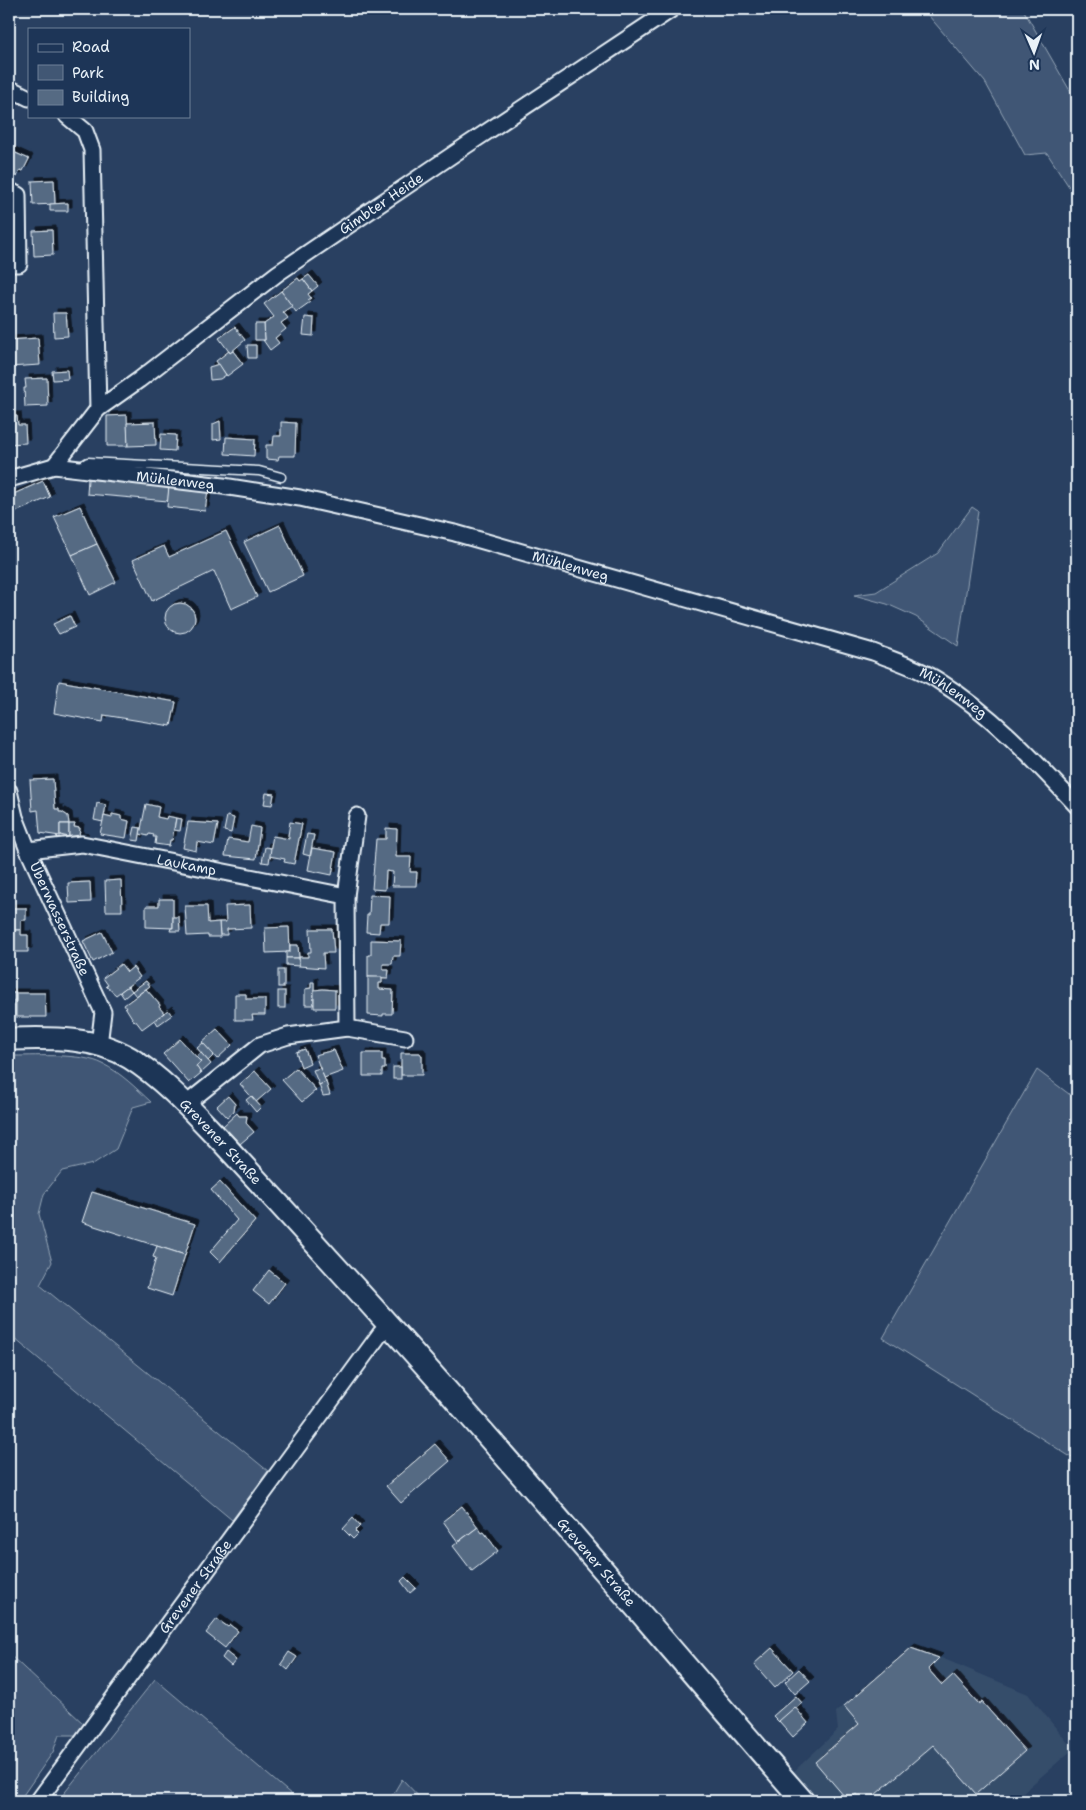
<svg xmlns="http://www.w3.org/2000/svg" width="1086" height="1810" viewBox="0 0 1086 1810" font-family="'Shantell Sans',sans-serif">
  <style>
    .built { fill: #364d6b }
    .green { fill: #415774; stroke: #94a4b6 }
    .building { fill: #556a83; stroke: #e8f1f8; filter: url(#shadow) }
    .lines { fill: none; stroke-linecap: round; stroke-linejoin: round }
    .lane-casing { stroke: #e8f1f8; stroke-width: 11 }
    .street-casing { stroke: #e8f1f8; stroke-width: 19 }
    .secondary-casing { stroke: #e8f1f8; stroke-width: 25 }
    .lane { stroke: #1d3557; stroke-width: 8 }
    .street { stroke: #1d3557; stroke-width: 15 }
    .secondary { stroke: #1d3557; stroke-width: 21 }
    .labels { text-anchor: middle; dominant-baseline: central; stroke-width: 4; stroke-linejoin: round; paint-order: stroke }
    .street-label { font-size: 14px; fill: #e8f1f8; stroke: #1d3557 }
  </style>
  <defs>
    <filter id="shadow"><feDropShadow dx="4" dy="-4" stdDeviation="0" flood-color="#0009"/></filter>
  </defs>
  <rect width="100%" height="100%" fill="#294061"/>
  <filter id="ink" filterUnits="userSpaceOnUse"><feTurbulence type="fractalNoise" baseFrequency=".02" numOctaves="2"/><feDisplacementMap in="SourceGraphic" scale="10" xChannelSelector="R" yChannelSelector="G"/><feConvolveMatrix kernelMatrix="1 2 1 2 8 2 1 2 1" color-interpolation-filters="sRGB"/></filter>
  <g filter="url(#ink)">
    <path class="built" d="M915 1647 1028 1694 1073 1749 1013 1801H812L789 1776 838 1730 836 1712Z"/>
    <g class="green">
      <path d="M923 9H1023L1077 103V199L1047 153 1025 155 985 82Z"/>
      <path d="M972 507 978 511 958 646 916 617 887 604 854 595 876 592 938 553Z"/>
      <path d="M15 1056C38 1056 82 1053 103 1064 121 1073 136 1088 151 1102L133 1107 116 1149 93 1164 62 1171 44 1194 39 1214 52 1262 40 1285 268 1471 232 1520 9 1334V1073Z"/>
      <path d="M1037 1070 1077 1100V1461L883 1338Z"/>
      <path d="M9 1654 85 1725 78 1735H59L53 1752 19 1801H9Z"/>
      <path d="M155 1679 299 1801H58Z"/>
      <path d="M402 1779 423 1801H389Z"/>
    </g>
    <g class="building">
      <path d="M9 150 29 159 23 171 20 170 17 177 9 173Z"/>
      <path d="M54 180 55 204 33 205 32 181Z"/>
      <path d="M68 203V211H50V204Z"/>
      <path d="M52 230 53 255 34 256 33 231Z"/>
      <path d="M309 275 318 286 312 291 303 279Z"/>
      <path d="M298 278 300 281 303 279 312 291 308 294 311 298 308 300 310 302 296 312 281 291Z"/>
      <path d="M281 291 292 306 283 312 288 318 281 323 286 329 275 338 279 343 270 350 263 340H265L264 324 274 317 264 304Z"/>
      <path d="M53 313H66L68 336 54 337Z"/>
      <path d="M305 317 314 318 313 336 303 335Z"/>
      <path d="M255 324H264L265 340H255Z"/>
      <path d="M235 327 245 340 230 353 219 338Z"/>
      <path d="M38 338 40 365 9 367V340Z"/>
      <path d="M247 345H256V358H248Z"/>
      <path d="M229 351 230 353 233 351 243 364 227 376 216 361Z"/>
      <path d="M219 364 226 375 220 379 210 380 209 367Z"/>
      <path d="M67 370 68 379 53 380 52 371Z"/>
      <path d="M47 378 48 406 25 407 24 388H26L25 379Z"/>
      <path d="M127 415 128 446H107V416Z"/>
      <path d="M9 416H17L18 425H25L26 443 9 444Z"/>
      <path d="M220 421 221 439 213 440V424Z"/>
      <path d="M155 422 156 445 128 446 127 423Z"/>
      <path d="M281 422 296 423 295 456H279L278 460 266 459V445H273L274 436H281Z"/>
      <path d="M161 434 176 435 175 451 160 450Z"/>
      <path d="M226 437 255 439 254 456 225 454Z"/>
      <path d="M88 479 169 486 168 501 87 494Z"/>
      <path d="M43 481 50 497 9 515V496Z"/>
      <path d="M169 486 208 490 205 511 167 507Z"/>
      <path d="M80 506 97 544 72 555 54 517Z"/>
      <path d="M280 525 303 576 268 592 244 542Z"/>
      <path d="M226 531 257 597 231 609 214 571 152 601 133 560 164 546 169 557Z"/>
      <path d="M97 544 116 582 90 595 72 555Z"/>
      <circle cx="180" cy="618" r="15"/>
      <path d="M70 616 75 627 59 634 53 624Z"/>
      <path d="M59 681 176 702 171 726 104 715 103 722 54 713Z"/>
      <path d="M53 779 55 809H59V812H62L68 816 69 824H60V836L40 833 38 810 32 811 30 780Z"/>
      <path d="M266 793 274 794 272 805 264 804Z"/>
      <path d="M97 803 106 805 103 822 94 820Z"/>
      <path d="M146 804 159 807 157 817 166 819 167 816 176 818 172 840H170L169 846 155 844 156 837H153L154 835 149 834 148 836 140 834Z"/>
      <path d="M112 814 121 816V819L129 821 126 838 100 834 104 816 112 818Z"/>
      <path d="M227 816 234 818 231 833 224 831Z"/>
      <path d="M176 818 182 819 180 831 174 830Z"/>
      <path d="M188 822 218 824 214 845 197 842 196 851 183 848Z"/>
      <path d="M290 822 302 824 294 864 284 862 285 859 269 856 273 836 289 839V837L288 836Z"/>
      <path d="M60 824H69V837L60 835Z"/>
      <path d="M69 824H75L74 827 80 828 79 837 85 838 69 837Z"/>
      <path d="M251 826 260 828 256 859 225 856 228 839 248 842Z"/>
      <path d="M135 827 141 828 139 841 132 840Z"/>
      <path d="M386 828 397 829 396 857H411L410 872H417L416 886H392L393 872 386 871 385 890 372 889 376 839H386Z"/>
      <path d="M307 834 314 835 310 856 303 854Z"/>
      <path d="M265 847 271 848 269 863 262 862Z"/>
      <path d="M312 848 336 852 332 875 308 870Z"/>
      <path d="M121 880 122 911H106L105 881Z"/>
      <path d="M90 882 91 902 69 903 68 883Z"/>
      <path d="M370 895 390 896 389 923H380L379 933 366 932 367 915H369Z"/>
      <path d="M159 899H173V928L146 927V906H159Z"/>
      <path d="M250 905 251 928 227 929V935H220L219 922H226L225 906Z"/>
      <path d="M185 906H207L208 923 219 922 220 937H208V935L187 936Z"/>
      <path d="M9 908H26V920H21V930H9V935Z"/>
      <path d="M173 917H179L180 931H170L171 928H173Z"/>
      <path d="M289 927 290 952 266 953 265 928Z"/>
      <path d="M310 929H332L334 953H323L324 968 299 966V957H308V952H311Z"/>
      <path d="M9 930H21V935H28V952H9Z"/>
      <path d="M102 932 112 952 93 962 83 941Z"/>
      <path d="M371 940 401 941 400 956H393L392 964H383V970H389L388 978 368 977V955H371Z"/>
      <path d="M290 945H298L299 958H286V952H290Z"/>
      <path d="M286 958H299V966L286 965Z"/>
      <path d="M121 964 127 972 133 967 140 977 116 995 106 986 108 985 103 978Z"/>
      <rect x="278" y="970" width="6" height="17"/>
      <path d="M368 977H382V983H379V989L393 990 392 1014H383V1016L368 1015Z"/>
      <path d="M146 981 150 986 136 996 132 991Z"/>
      <path d="M311 982H314V1005H305V989L311 988Z"/>
      <path d="M128 986 132 991 124 998 120 992Z"/>
      <path d="M146 989 160 1005 159 1007 164 1013 142 1029 135 1020 134 1021 124 1005Z"/>
      <path d="M323 989 335 990V1008H314V990Z"/>
      <rect x="278" y="991" width="7" height="17"/>
      <path d="M9 993H16V1000H14V1005H9Z"/>
      <path d="M16 993H45L46 1017H16Z"/>
      <path d="M235 994H246V999H265V1015H252L253 1020H235Z"/>
      <path d="M168 1010 172 1015 158 1025 155 1020Z"/>
      <path d="M217 1029 232 1045 217 1059 202 1042Z"/>
      <path d="M180 1039 201 1062 196 1066 201 1073 189 1083 163 1054Z"/>
      <path d="M203 1043 214 1055 208 1061 197 1048Z"/>
      <path d="M305 1049 310 1063 301 1067 296 1052Z"/>
      <path d="M334 1050 343 1071 324 1078 315 1055Z"/>
      <path d="M201 1053 211 1064 201 1073 196 1066 201 1062 196 1057Z"/>
      <path d="M363 1053H382V1060H385V1069H382V1076H363Z"/>
      <path d="M401 1053H420L422 1056V1075H401Z"/>
      <rect x="393" y="1067" width="8" height="12"/>
      <path d="M296 1068 316 1090 302 1102 282 1080Z"/>
      <path d="M320 1068 326 1082 319 1085 313 1070Z"/>
      <path d="M255 1071 271 1089 256 1102 240 1084Z"/>
      <path d="M326 1082 330 1095 323 1096 319 1085Z"/>
      <path d="M228 1096 235 1104 234 1111 227 1117 217 1106Z"/>
      <path d="M251 1096 261 1107 256 1112 246 1100Z"/>
      <path d="M237 1113 239 1116H247L246 1123 254 1132 240 1144 223 1126Z"/>
      <path d="M220 1182 255 1221 220 1262 210 1252 237 1220 211 1190Z"/>
      <path d="M92 1192 195 1224 185 1255 82 1222Z"/>
      <path d="M157 1246 185 1255 172 1296 147 1288 156 1258 153 1257Z"/>
      <path d="M269 1270 285 1283 269 1304 253 1291Z"/>
      <path d="M435 1444 450 1461 401 1503 386 1486Z"/>
      <path d="M462 1506 478 1527 458 1542 443 1521Z"/>
      <path d="M353 1518 360 1526 355 1531 358 1534 353 1539 343 1529Z"/>
      <path d="M478 1527 482 1533 484 1532 498 1551 472 1571 453 1546Z"/>
      <path d="M405 1577 416 1588 410 1593 401 1581Z"/>
      <path d="M217 1619 228 1627 230 1625 238 1631 225 1648 206 1633Z"/>
      <path d="M772 1648 793 1671 775 1688 754 1664Z"/>
      <path d="M911 1648 939 1658 928 1669 942 1685 953 1675 979 1704 982 1702 1025 1751 976 1794 933 1745 868 1801H862L856 1794 852 1798 847 1797 845 1795 844 1796 815 1762 859 1724 844 1706Z"/>
      <path d="M226 1652 236 1660 231 1666 222 1658Z"/>
      <path d="M289 1652 297 1657 288 1670 281 1664Z"/>
      <path d="M799 1669 810 1681 795 1694 785 1682Z"/>
      <path d="M796 1696 802 1703 779 1722 773 1716Z"/>
      <path d="M795 1707 808 1723 793 1737 779 1721Z"/>
    </g>
    <g class="lines">
      <defs>
        <path id="lane" d="M80 467 88 462 259 471 281 477"/>
        <g id="street">
          <path d="M9 88 29 98"/>
          <path d="M67 116 85 131 92 150 98 409"/>
          <path d="M9 190 18 195 19 264H9"/>
          <path id="s1" d="M54 466 98 409 139 380 278 273 467 145 672 9"/>
          <path id="s2" d="M9 479 54 466 223 486 300 498 455 533 873 652C895 661 919 668 939 681 993 715 1034 760 1077 806"/>
          <path id="s3" d="M9 791 15 817 28 850 103 1012 99 1045"/>
          <path id="s4" d="M28 850 82 844 346 896 347 1028 288 1036 260 1045 185 1105"/>
          <path d="M346 896 357 816"/>
          <path d="M347 1028 405 1038"/>
          <path id="s5" d="M38 1801 380 1334 389 1324"/>
        </g>
        <g id="secondary">
          <path id="s6" d="M9 1039C49 1038 94 1036 130 1058 165 1080 194 1113 222 1142 258 1181 294 1220 329 1259 491 1436 645 1620 803 1801"/>
        </g>
      </defs>
      <use href="#lane" class="lane-casing"/>
      <use href="#street" class="street-casing"/>
      <use href="#secondary" class="secondary-casing"/>
      <use href="#lane" class="lane"/>
      <use href="#street" class="street"/>
      <use href="#secondary" class="secondary"/>
    </g>
  </g>
  <g class="labels">
    <g class="street-label">
      <text stroke="none"><textPath href="#s1" startOffset="422">Gimbter Heide</textPath></text>
      <text stroke="none"><textPath href="#s2" startOffset="169">Mühlenweg</textPath></text>
      <text stroke="none"><textPath href="#s2" startOffset="574">Mühlenweg</textPath></text>
      <text stroke="none"><textPath href="#s2" startOffset="979">Mühlenweg</textPath></text>
      <text stroke="none"><textPath href="#s4" startOffset="161">Laukamp</textPath></text>
      <text stroke="none"><textPath href="#s3" startOffset="138">Überwasserstraße</textPath></text>
      <text stroke="none"><textPath href="#s6" startOffset="248">Grevener Straße</textPath></text>
      <text stroke="none"><textPath href="#s6" startOffset="812">Grevener Straße</textPath></text>
      <text stroke="none"><textPath href="#s5" startOffset="266">Grevener Straße</textPath></text>
    </g>
  </g>
  <rect width="1086" height="1810" fill="none" stroke="#1d3557" stroke-width="30"/>
  <rect x="15" y="15" width="1056" height="1780" fill="none" stroke="#e8f1f8" stroke-width="2" filter="url(#ink)"/>
  <rect x="28" y="28" width="162" height="90" fill="#1d3557" stroke="#6e8097"/>
  <rect x="38" y="44" width="25" height="8" fill="#1d3557" stroke="#6e8097"/>
  <text x="72" y="52" font-size="15" fill="#e8f1f8">Road</text>
  <rect x="38" y="65" width="25" height="15" fill="#415774" stroke="#6e8097"/>
  <text x="72" y="78" font-size="15" fill="#e8f1f8">Park</text>
  <rect x="38" y="90" width="25" height="15" fill="#556a83" stroke="#6e8097"/>
  <text x="72" y="102" font-size="15" fill="#e8f1f8">Building</text>
  <g transform="translate(1034 52) rotate(178)" stroke="#1d3557" stroke-width="4" paint-order="stroke">
  <path d="M0-4L9 19L0 12L-9 19Z" fill="#e8f1f8"/>
  <text y="-8" font-size="14" font-weight="bold" text-anchor="middle" fill="#e8f1f8">N</text>
  </g>
</svg>
